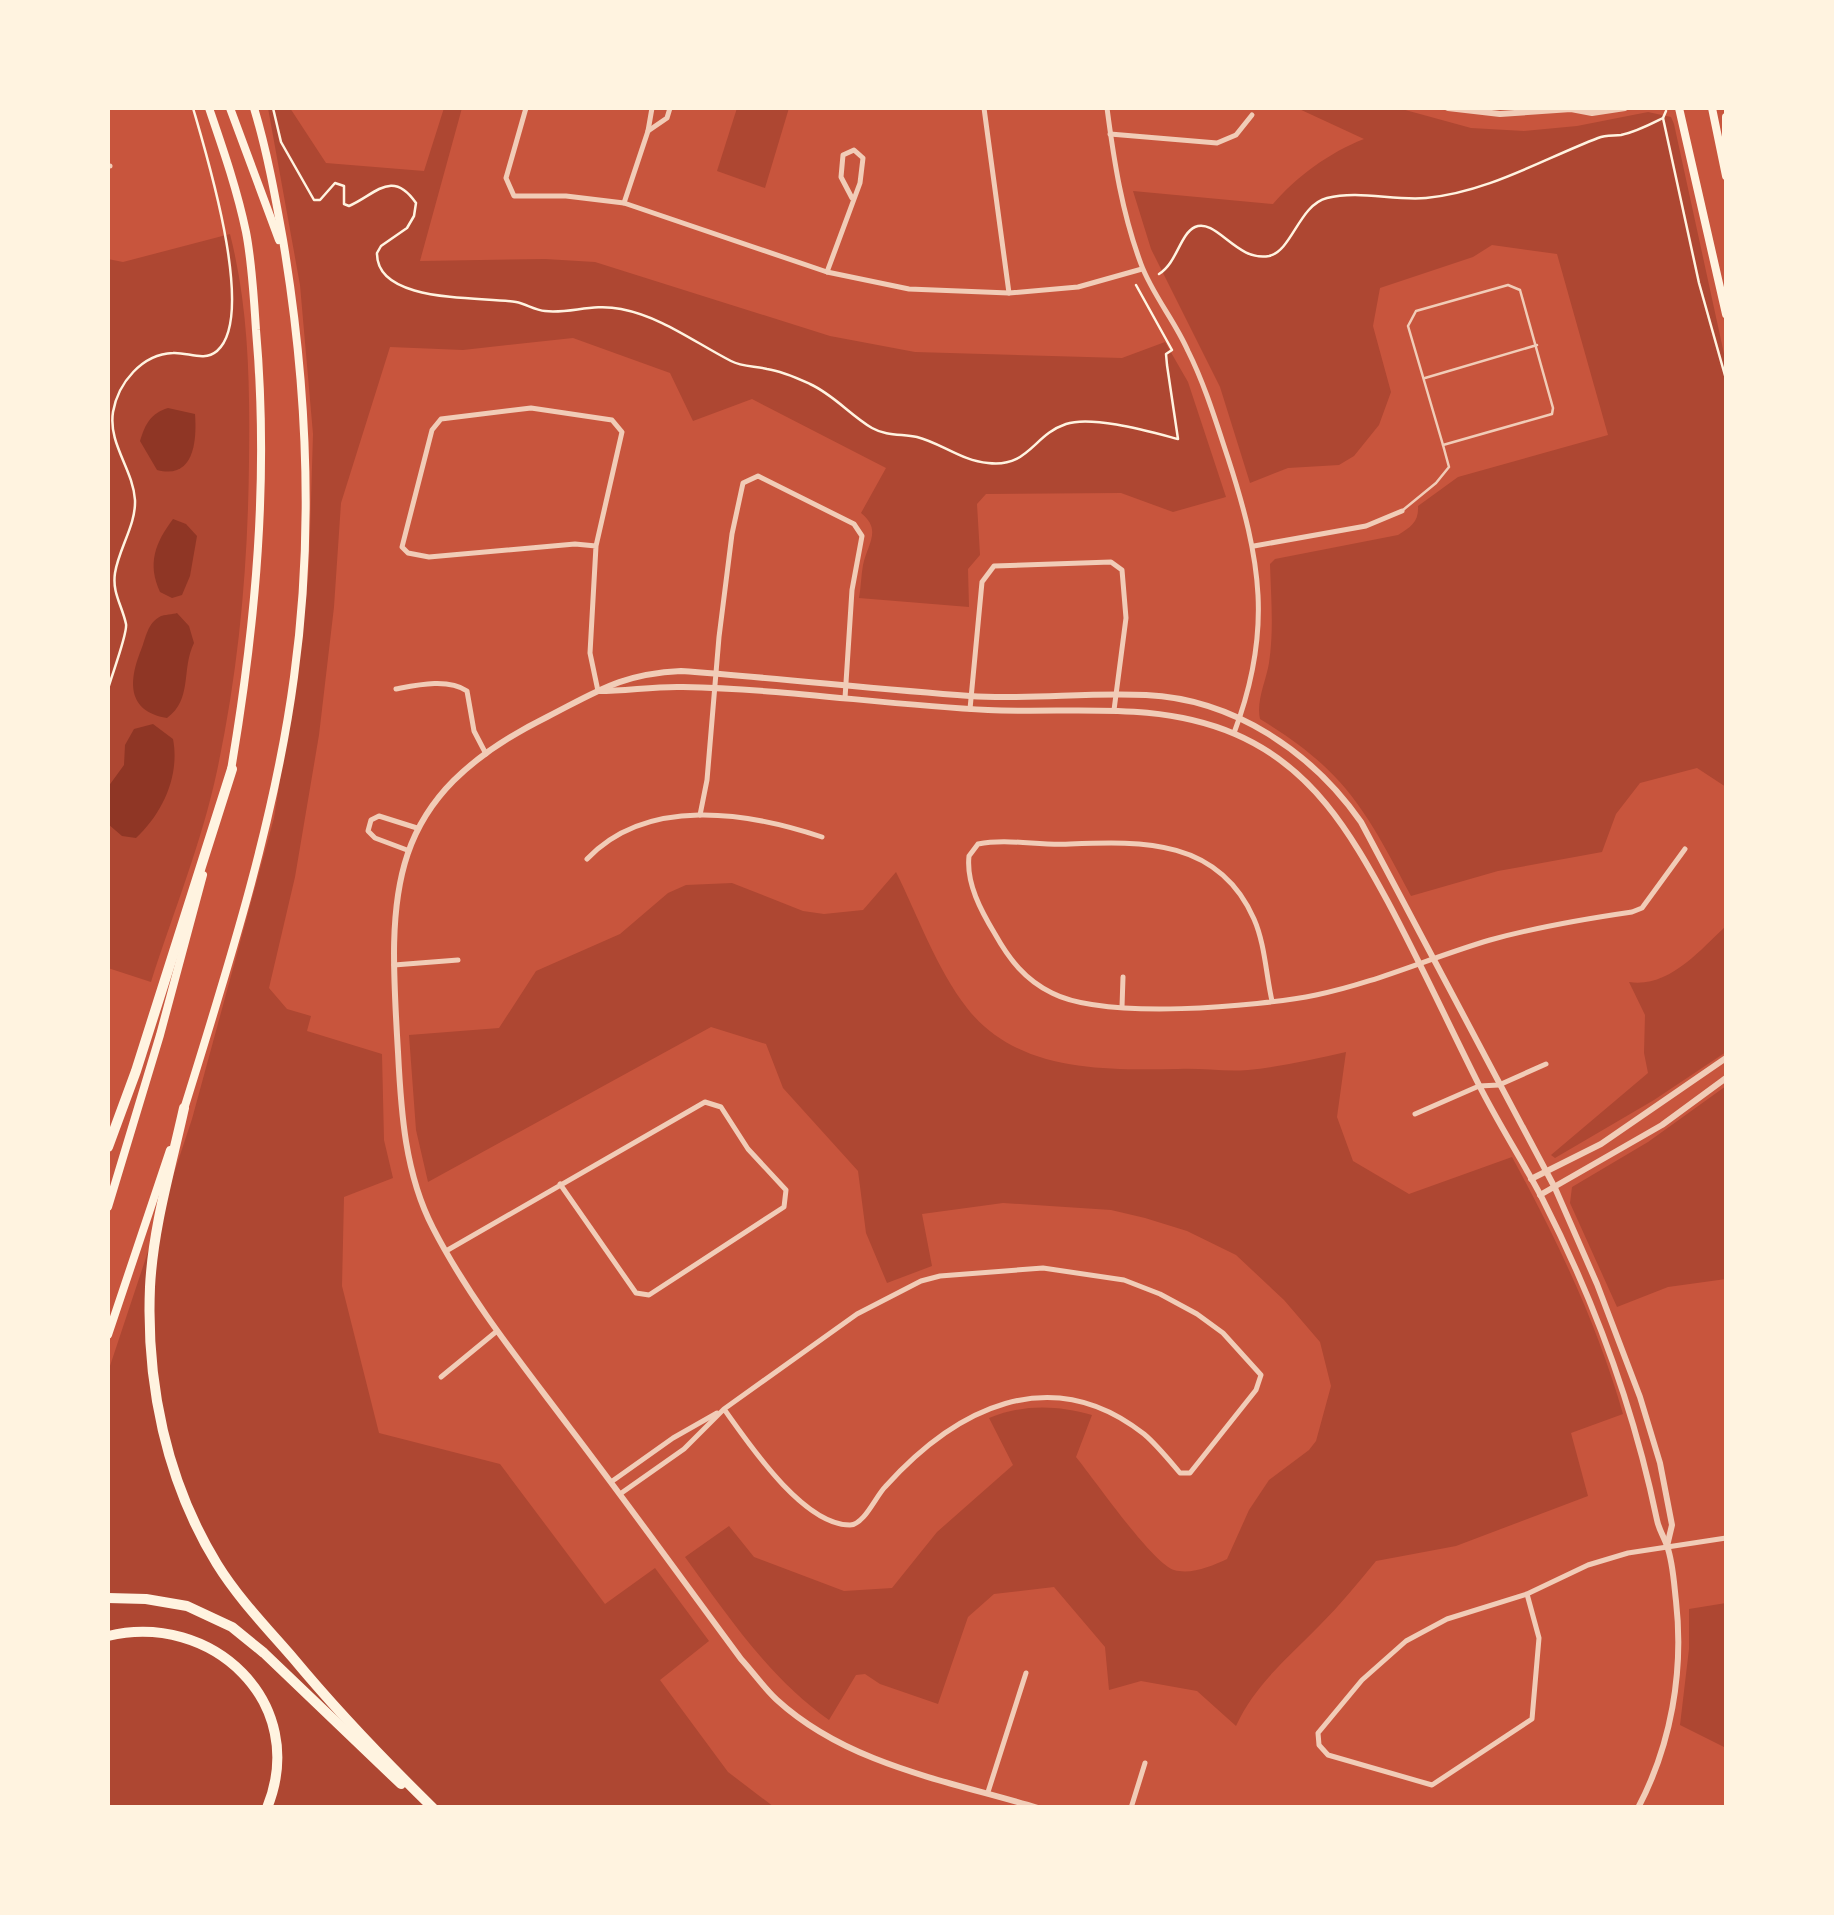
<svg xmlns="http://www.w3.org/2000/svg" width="1834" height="1915" viewBox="0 0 1834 1915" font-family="Manrope,sans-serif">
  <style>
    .green { fill: #ae4732 }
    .water { fill: #8f3625 }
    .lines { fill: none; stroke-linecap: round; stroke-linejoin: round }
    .path { stroke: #fff3e0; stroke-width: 2.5 }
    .service { stroke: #f1ccb7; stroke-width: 2.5 }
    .minor { stroke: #f1ccb7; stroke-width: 5 }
    .tertiary { stroke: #f1ccb7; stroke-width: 6 }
    .secondary { stroke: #fff3e0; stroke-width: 8 }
    .motorway { stroke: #fff3e0; stroke-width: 10 }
  </style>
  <rect width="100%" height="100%" fill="#c8553d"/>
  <g class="green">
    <path d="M268 108H290L326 163 424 171 444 108H462L420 261 545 259 595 262 830 336 915 352 1122 358 1165 342 1188 382 1226 497 1173 512 1121 493 986 494 977 504 980 555 968 569 969 607 859 598C861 587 861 576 863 565 868 543 882 530 861 513L886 468 752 399 693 421 670 373 573 338 463 350 390 347 341 503 334 607 319 735 295 877 269 988 287 1009 311 1016 307 1031 382 1054 384 1140 393 1178 344 1197 342 1286 379 1433 500 1464 605 1604 655 1568 709 1641 660 1680 728 1772 774 1807H108V1372L192 1119 274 818 302 640 309 567 313 434 300 285Z"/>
    <path d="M737 108H789L765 188 717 171Z"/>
    <path d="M1297 108H1398L1471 128 1524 131 1577 126 1648 112 1671 117 1674 124 1726 363V787L1697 768 1640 783 1616 814 1602 852 1498 871 1411 896C1366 811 1345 770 1260 719 1256 701 1266 681 1269 663 1274 630 1271 597 1270 564L1275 559 1398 535C1411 527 1419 522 1418 506L1458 477 1608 435 1557 254 1492 245 1473 257 1380 288 1373 326 1391 392 1379 425 1354 456 1339 465 1288 468 1250 483 1220 387 1151 249 1133 191 1273 204C1296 177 1330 152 1364 139Z"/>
    <path d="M230 234C249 309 250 384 249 461 248 566 239 668 217 771 202 842 173 913 151 982L108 968V259L123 262Z"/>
    <path d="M896 872C918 916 936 968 967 1008 1018 1073 1105 1070 1179 1069 1202 1068 1225 1072 1248 1070 1281 1067 1314 1059 1346 1052L1337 1117 1353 1161 1409 1194 1512 1157C1557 1240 1597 1323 1623 1414L1571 1433 1588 1496 1456 1546 1376 1561C1358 1583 1340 1605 1320 1625 1289 1657 1255 1684 1236 1726L1197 1691 1141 1681 1109 1690 1105 1647 1054 1587 994 1594 968 1617 938 1704 880 1684 865 1674 856 1675 829 1720C769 1678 728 1616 685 1557L729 1526 754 1557 844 1591 892 1588 937 1532 1013 1465 989 1418C1024 1404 1056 1405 1092 1415L1076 1457C1094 1479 1152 1563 1174 1570 1191 1575 1212 1566 1227 1559L1249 1510 1269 1480 1309 1450 1316 1441 1331 1386 1320 1342 1284 1300 1236 1255 1187 1231 1145 1218 1111 1210 1003 1203 922 1214 932 1266 887 1283 866 1233 858 1171 783 1088 766 1044 711 1027 428 1182 416 1130 409 1035 499 1028 536 971 620 934 668 893 686 885 732 883 803 911 824 914 863 910Z"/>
    <path d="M1726 926V1052L1654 1100 1555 1158 1551 1155 1648 1073 1644 1053 1645 1015 1629 982C1669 988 1699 951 1726 926Z"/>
    <path d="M1726 1086V1279L1668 1287 1617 1307 1570 1203 1572 1187 1648 1142Z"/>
    <path d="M1726 1603V1748L1680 1725 1689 1649V1609Z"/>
  </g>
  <g class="water">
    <path d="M168 408 195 414C197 441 194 480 157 470L140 441C145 424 151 413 168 408Z"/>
    <path d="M173 519 186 524 197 536 190 576 182 595 172 598 160 592C147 564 155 543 173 519Z"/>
    <path d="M177 613 189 626 194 643C181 669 193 699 167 718 126 711 129 680 141 650 146 638 147 623 161 616 163 615 174 614 177 613Z"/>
    <path d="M153 724 173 739C180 775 163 813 136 838L122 836 108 824V787L124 765 125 745 134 729Z"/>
  </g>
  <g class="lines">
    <g class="path">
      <path d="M273 108 281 142 314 200H320L335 183 344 186V204L349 206C375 195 392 168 416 203L414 216 407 228 381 246 377 253C376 305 484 296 516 302 526 304 535 310 545 311 570 314 592 303 621 309 662 317 694 342 731 361 742 367 755 366 767 369 782 371 797 378 810 384 834 395 850 415 872 428 886 436 902 434 917 437 941 443 962 461 988 463 1029 468 1033 435 1066 424 1092 415 1151 432 1178 439L1167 365 1166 354 1172 350 1136 285"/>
      <path d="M1666 111 1663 118 1699 283 1726 379"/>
      <path d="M1159 274C1177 263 1180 234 1195 227 1217 218 1236 262 1269 256 1292 251 1299 205 1327 198 1359 190 1394 201 1426 198 1488 192 1541 160 1598 138 1606 135 1613 136 1621 135 1636 132 1649 125 1663 118"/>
      <path d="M108 689C111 677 128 633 126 624 122 605 112 593 115 573 119 548 136 525 135 500 133 469 108 444 113 412 118 383 142 354 173 353 188 352 204 362 217 351 257 317 206 153 193 108"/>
    </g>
    <g class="service">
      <path d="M1508 285 1520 290 1553 408 1552 414 1443 445 1408 326 1416 311Z"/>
      <path d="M1425 378 1537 345"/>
      <path d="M1403 510 1436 483 1449 467 1443 445"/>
    </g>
    <g class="minor">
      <path d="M526 108 506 178 514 196H566L624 203 827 272 909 289 1009 293 1078 287 1142 269"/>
      <path d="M984 108 1009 293"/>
      <path d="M1107 108C1114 161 1122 213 1141 264 1152 294 1175 321 1188 351 1205 385 1216 422 1228 458 1261 560 1273 630 1234 733"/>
      <path d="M648 131 667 118 670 108"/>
      <path d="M1110 134 1217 143 1236 135 1252 115"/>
      <path d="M108 166H110"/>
      <path d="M624 203 648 131 652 108"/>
      <path d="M827 272 860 183 863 158 854 150 843 155 841 177 852 198"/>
      <path d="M596 546 575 544 429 557 408 553 402 547 432 430 441 419 531 408 612 420 622 432 596 546 590 653 598 691"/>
      <path d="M1254 546 1366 526 1402 511"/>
      <path d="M396 689C417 685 448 678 467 691L474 731 486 754"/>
      <path d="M970 709 982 582 994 566 1111 562 1122 570 1126 618 1114 710"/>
      <path d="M700 815 707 780 719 637 732 534 743 483 758 476 854 524 862 536 852 590 845 698"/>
      <path d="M407 850 375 838 368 831 371 820 379 816 417 828"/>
      <path d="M587 859C647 796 747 812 822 837"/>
      <path d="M394 965 458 960"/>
      <path d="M1272 1001C1266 975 1265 944 1254 919 1219 839 1143 841 1070 844 1039 846 1008 838 978 844L969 856C966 883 981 911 995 934 1009 959 1025 980 1052 993 1104 1020 1257 1007 1316 995 1375 983 1432 957 1490 940 1537 927 1584 919 1632 912L1642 908 1685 849"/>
      <path d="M1122 1007 1123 977"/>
      <path d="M1415 1114 1479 1086 1499 1085 1546 1064"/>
      <path d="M446 1251 705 1102 721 1107 748 1149 786 1190 784 1207 649 1295 636 1293 560 1184"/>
      <path d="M441 1377 497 1331"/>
      <path d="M611 1482 673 1438 717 1413"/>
      <path d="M620 1494 684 1449 724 1409 857 1314 921 1281 940 1276 1043 1268 1124 1280 1160 1294 1197 1314 1223 1333 1261 1375 1256 1390 1190 1473H1180C1169 1460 1157 1445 1144 1434 1050 1360 955 1409 885 1487 876 1496 864 1525 850 1525 803 1525 749 1444 724 1409"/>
      <path d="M1527 1594 1539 1638 1532 1719 1432 1785 1328 1755 1319 1745 1318 1733 1362 1680 1406 1641 1447 1619 1527 1594 1588 1565 1628 1553 1726 1538"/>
      <path d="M988 1792 1026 1673"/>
      <path d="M1131 1808 1145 1763"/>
    </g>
    <g class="tertiary">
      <path d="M1448 108 1500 114 1571 109 1592 113 1625 108"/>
      <path d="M599 691C627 691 655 686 683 687 785 689 886 705 988 710 1072 714 1156 700 1235 734 1312 767 1350 832 1388 902 1420 962 1448 1023 1479 1085 1498 1123 1522 1160 1542 1198 1594 1300 1634 1409 1657 1520 1659 1530 1664 1537 1667 1546 1673 1562 1674 1584 1676 1601 1684 1672 1671 1745 1638 1808"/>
      <path d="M1531 1179 1601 1144 1726 1058"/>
      <path d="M1540 1195 1662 1125 1726 1078"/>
      <path d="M1038 1808C949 1781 848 1765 777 1700 764 1688 753 1672 741 1659 684 1582 628 1504 570 1428 522 1364 470 1300 433 1228 405 1174 401 1112 398 1052 388 890 384 798 547 717 598 691 621 674 681 671 777 678 874 689 970 696 1029 700 1087 692 1146 695 1234 699 1312 752 1361 822L1555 1188 1597 1284 1640 1397 1660 1463 1672 1525 1667 1546"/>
    </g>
    <g class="secondary">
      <path d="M209 108C223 149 237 189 246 232 252 263 254 298 256 330 269 478 256 623 231 770"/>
      <path d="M230 108 279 240"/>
      <path d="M1679 108 1726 314"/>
      <path d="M1712 108 1726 176"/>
      <path d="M1726 154V117"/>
      <path d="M184 1109C227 971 275 820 294 677 314 532 307 384 283 240 275 195 267 151 254 108"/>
      <path d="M108 1207 160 1035 203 875"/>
      <path d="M108 1335 170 1150"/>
    </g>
    <g class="motorway">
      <path d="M184 1108C171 1167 153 1227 150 1287 146 1383 166 1481 217 1564 238 1598 267 1628 293 1658 337 1711 384 1760 433 1808"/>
      <path d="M108 1147 136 1071 232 769"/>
      <path d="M108 1598 146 1599 187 1606 232 1627 264 1653 401 1784"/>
      <path d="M108 1636C211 1611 310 1702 267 1808"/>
    </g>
  </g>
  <rect width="1834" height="1915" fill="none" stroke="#fff3e0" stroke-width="220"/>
</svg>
